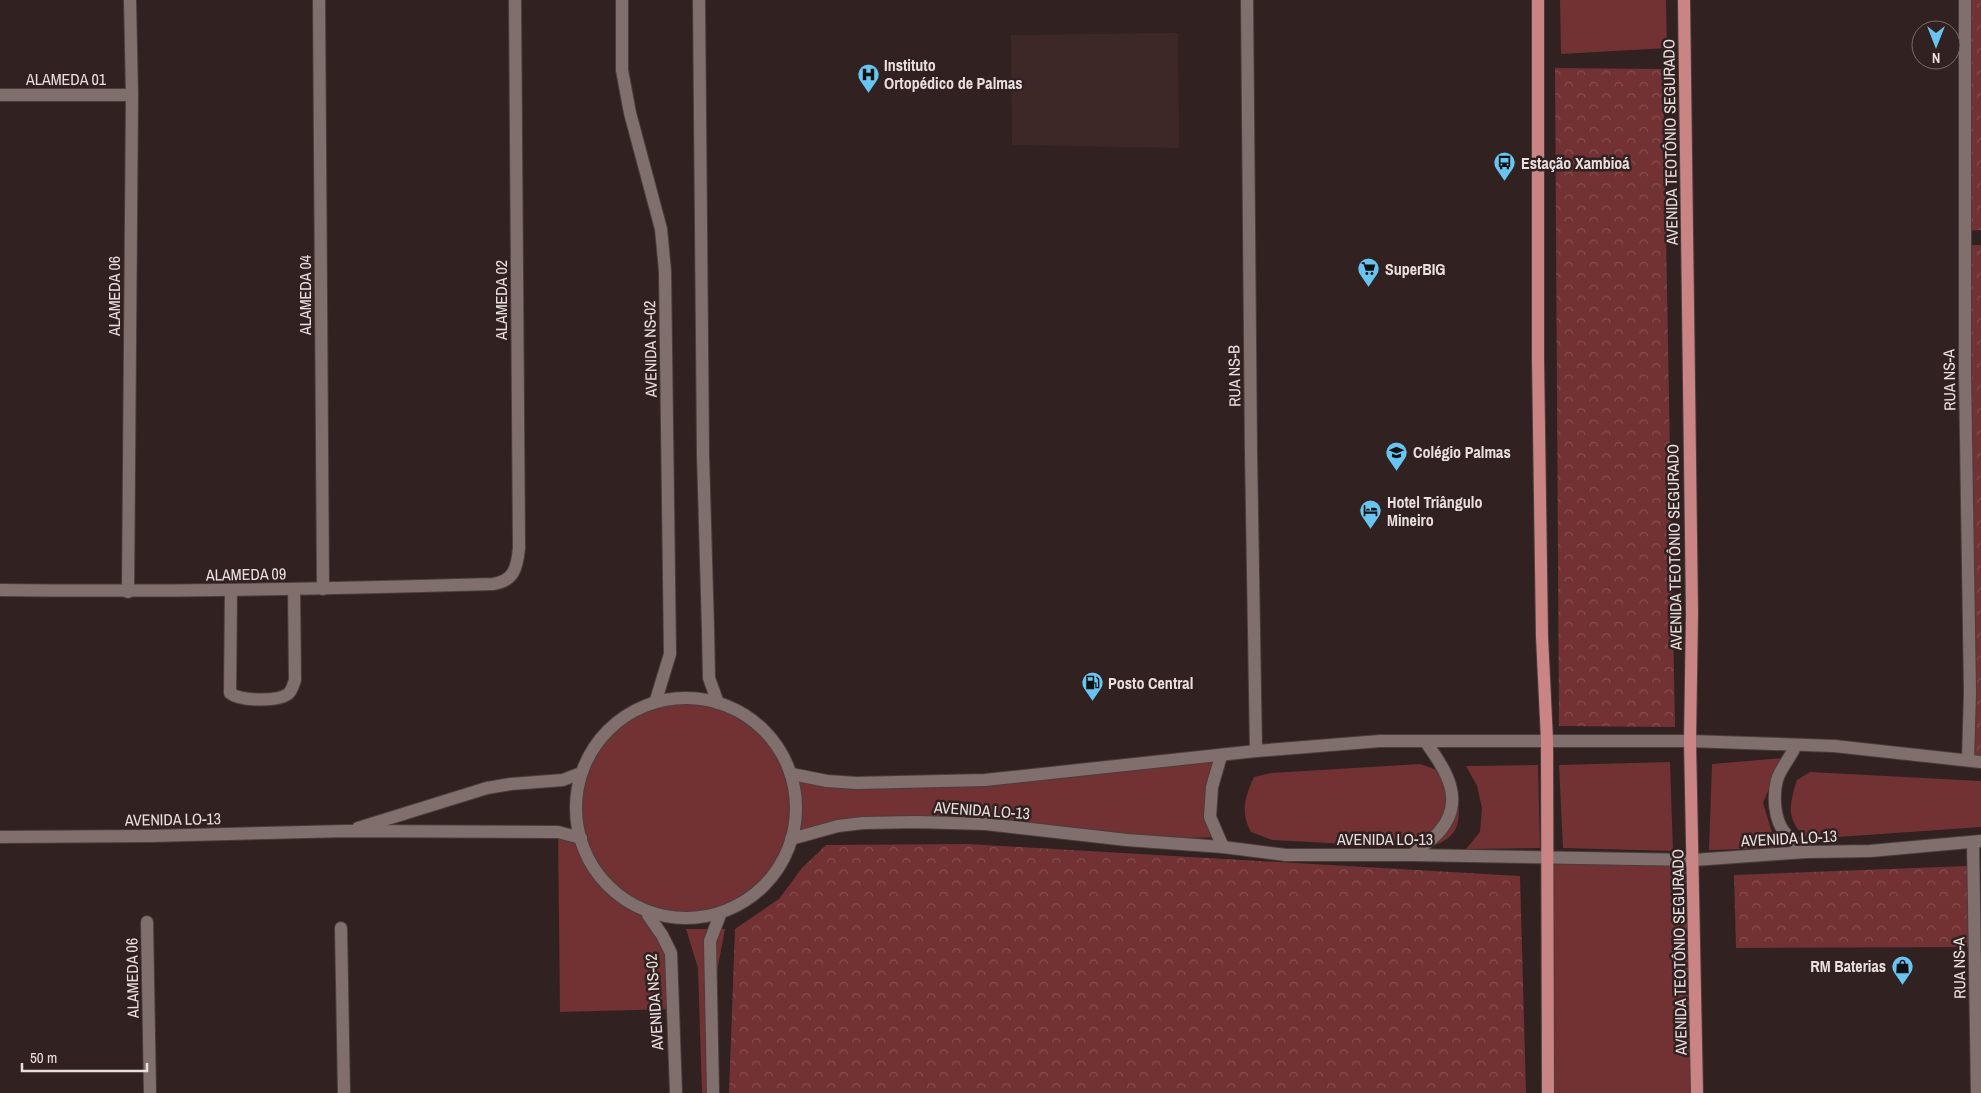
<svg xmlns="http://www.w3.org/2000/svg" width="1981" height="1093" viewBox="0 0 1981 1093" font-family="'Archivo Narrow',sans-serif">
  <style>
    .built { fill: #3e2827 }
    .forest { fill: url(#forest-crowns) }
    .garden { fill: #723132 }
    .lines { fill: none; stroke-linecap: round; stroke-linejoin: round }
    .street-casing { stroke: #4a3e3d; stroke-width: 14 }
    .secondary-casing { stroke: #4a3e3d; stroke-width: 14 }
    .primary-casing { stroke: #4a3e3d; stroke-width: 14 }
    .street { stroke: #816f6e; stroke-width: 12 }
    .secondary { stroke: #816f6e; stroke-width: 12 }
    .primary { stroke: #c98483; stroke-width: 12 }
    .labels { text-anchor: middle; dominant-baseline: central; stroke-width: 5; stroke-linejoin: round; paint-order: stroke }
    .poi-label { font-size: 16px; font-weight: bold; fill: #eadfdf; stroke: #312121; text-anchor: start }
    .street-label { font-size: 16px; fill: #eadfdf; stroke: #312121 }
  </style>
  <defs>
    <pattern id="forest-crowns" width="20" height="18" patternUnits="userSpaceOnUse" patternTransform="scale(1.25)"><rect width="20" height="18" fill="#723132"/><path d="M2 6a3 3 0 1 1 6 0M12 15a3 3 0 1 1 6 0" fill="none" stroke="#864e4f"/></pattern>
  </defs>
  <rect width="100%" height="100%" fill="#312121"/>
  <path class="built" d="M1178 33 1179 148 1012 145 1011 35Z"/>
  <g class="forest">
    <path d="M1965 0H1981V230L1965 231Z"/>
    <path d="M1555 68 1663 69 1675 727 1559 726Z"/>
    <path d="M1965 245H1981V762L1968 760Z"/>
    <path d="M967 844 1520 876 1526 1093H729L735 929 779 899 802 868 826 845Z"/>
    <path d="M1967 866 1969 947 1736 948 1734 875Z"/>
  </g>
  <g class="garden">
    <path d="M1560 0H1666L1667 48 1561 54Z"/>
    <path d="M656 700 718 703 775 743 792 774 872 783 1221 756 1211 801 1221 837 1127 840 956 818 847 821 791 839 762 887 720 915H648L662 935 672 1009 560 1012 558 832 580 837 576 805 597 742 634 709Z"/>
    <path d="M1782 758 1763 803 1777 848 1709 850 1712 764Z"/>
    <path d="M1670 762 1673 851 1563 848 1559 765Z"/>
    <path d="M1420 764C1427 766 1435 769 1442 773 1457 783 1465 818 1453 833 1446 842 1434 846 1423 848L1272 840 1251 832C1240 812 1245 797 1254 777L1271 773Z"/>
    <path d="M1538 765 1540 848 1466 849 1480 832 1482 808 1477 786 1466 766Z"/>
    <path d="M1810 772 1981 781V827L1809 839C1785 822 1789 805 1797 780Z"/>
    <path d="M1546 857 1691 867 1696 1093H1548Z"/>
    <path d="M686 929H725L715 982V1093H702L698 968Z"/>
  </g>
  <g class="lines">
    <defs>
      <g id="street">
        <path d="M319 0 323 589"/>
        <path d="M1247 0 1251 452 1256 751"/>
        <path d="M1965 0V374L1970 692 1968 760"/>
        <path d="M0 95H132"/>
        <path d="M0 590C164 592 328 589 493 584 514 581 517 568 519 548L515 0"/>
        <path d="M231 590 230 693C240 701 277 702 288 694 292 691 293 685 295 680L294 590"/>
        <path d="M128 592 132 95 130 0"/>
        <path d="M1973 842 1977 1093"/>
        <path d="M147 922 150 1093"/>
        <path d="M341 928 344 1093"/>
      </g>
      <g id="secondary">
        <path d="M622 0V70L630 113 661 229 665 271 670 654 656 700"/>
        <path d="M699 0 703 455 708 629 709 678 718 703"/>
        <circle cx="686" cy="808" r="110"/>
        <path d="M1796 745C1791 757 1780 769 1777 780 1773 796 1774 820 1785 833 1791 840 1799 846 1806 852"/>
        <path d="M1221 756 1212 787 1210 817 1223 847"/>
        <path d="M792 774 827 781 856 783 985 780 1256 751 1380 741H1690L1834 746 1981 762"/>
        <path d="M358 828 487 788 511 784 563 780 581 773"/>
        <path d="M0 837 151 836 346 831 558 832 581 838"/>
        <path d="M791 839 838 826 863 823 917 822 986 824 1127 840 1223 847 1286 855H1412L1694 860 1806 852 1870 851 1981 841"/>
        <path d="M1412 855C1421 847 1432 840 1439 832 1467 800 1445 769 1425 741"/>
        <path d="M648 915 662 935 671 953 676 1093"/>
        <path d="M713 1093 710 941 720 915"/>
      </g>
      <g id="primary">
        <path d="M1538 0V359L1542 637 1547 740 1548 1093"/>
        <path d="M1684 0 1692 613 1690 741 1697 1093"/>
      </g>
    </defs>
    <use href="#street" class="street-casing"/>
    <use href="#secondary" class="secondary-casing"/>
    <use href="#primary" class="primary-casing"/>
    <use href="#street" class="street"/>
    <use href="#secondary" class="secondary"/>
    <use href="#primary" class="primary"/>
  </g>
  <defs>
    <symbol id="hospital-pin" viewBox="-11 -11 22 30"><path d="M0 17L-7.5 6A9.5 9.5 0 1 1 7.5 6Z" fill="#68c4f0" stroke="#312121"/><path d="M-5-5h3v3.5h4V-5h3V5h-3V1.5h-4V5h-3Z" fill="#111"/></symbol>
    <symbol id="bus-pin" viewBox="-11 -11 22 30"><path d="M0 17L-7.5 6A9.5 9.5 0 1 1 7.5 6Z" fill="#68c4f0" stroke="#312121"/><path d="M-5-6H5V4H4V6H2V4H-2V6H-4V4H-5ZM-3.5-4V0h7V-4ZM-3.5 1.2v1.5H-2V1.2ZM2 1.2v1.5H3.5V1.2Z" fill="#111"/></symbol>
    <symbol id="supermarket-pin" viewBox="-11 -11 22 30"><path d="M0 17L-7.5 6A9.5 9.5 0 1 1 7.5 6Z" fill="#68c4f0" stroke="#312121"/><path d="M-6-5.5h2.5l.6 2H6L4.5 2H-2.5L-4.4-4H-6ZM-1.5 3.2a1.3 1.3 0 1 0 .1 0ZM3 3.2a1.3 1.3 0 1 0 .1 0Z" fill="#111"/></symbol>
    <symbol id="school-pin" viewBox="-11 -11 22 30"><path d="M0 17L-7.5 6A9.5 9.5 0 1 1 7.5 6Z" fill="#68c4f0" stroke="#312121"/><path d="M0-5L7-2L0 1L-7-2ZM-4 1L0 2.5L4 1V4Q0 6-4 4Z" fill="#111"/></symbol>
    <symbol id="hotel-pin" viewBox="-11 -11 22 30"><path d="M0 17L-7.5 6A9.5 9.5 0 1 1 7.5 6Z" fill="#68c4f0" stroke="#312121"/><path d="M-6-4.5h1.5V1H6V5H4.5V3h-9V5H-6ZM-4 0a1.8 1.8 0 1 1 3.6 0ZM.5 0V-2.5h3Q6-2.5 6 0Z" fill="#111"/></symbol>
    <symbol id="fuel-pin" viewBox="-11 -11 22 30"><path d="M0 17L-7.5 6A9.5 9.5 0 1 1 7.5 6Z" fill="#68c4f0" stroke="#312121"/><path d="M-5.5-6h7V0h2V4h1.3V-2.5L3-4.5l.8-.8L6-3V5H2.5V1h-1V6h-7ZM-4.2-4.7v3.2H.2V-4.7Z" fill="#111"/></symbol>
    <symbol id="shop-pin" viewBox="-11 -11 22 30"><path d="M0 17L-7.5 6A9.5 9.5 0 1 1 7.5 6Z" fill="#68c4f0" stroke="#312121"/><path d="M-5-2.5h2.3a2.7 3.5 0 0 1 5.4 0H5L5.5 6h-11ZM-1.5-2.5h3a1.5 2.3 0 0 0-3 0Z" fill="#111"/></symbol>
  </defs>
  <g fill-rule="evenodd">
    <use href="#hospital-pin" x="856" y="62" width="25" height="34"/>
    <use href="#bus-pin" x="1492" y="150" width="25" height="34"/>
    <use href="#supermarket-pin" x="1356" y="256" width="25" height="34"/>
    <use href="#school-pin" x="1384" y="440" width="25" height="34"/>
    <use href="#hotel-pin" x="1358" y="498" width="25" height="34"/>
    <use href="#fuel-pin" x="1080" y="670" width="25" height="34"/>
    <use href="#shop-pin" x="1890" y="954" width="25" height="34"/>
  </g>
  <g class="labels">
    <g class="poi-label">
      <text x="884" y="65">Instituto<tspan x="884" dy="18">Ortopédico de Palmas</tspan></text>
      <text x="1521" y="163">Estação Xambioá</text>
      <text x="1385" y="269">SuperBIG</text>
      <text x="1413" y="452">Colégio Palmas</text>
      <text x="1387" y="502">Hotel Triângulo<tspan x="1387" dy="18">Mineiro</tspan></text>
      <text x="1108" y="683">Posto Central</text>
      <text x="1886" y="966" text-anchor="end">RM Baterias</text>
    </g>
    <g class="street-label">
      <text x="66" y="79">ALAMEDA 01</text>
      <text transform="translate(1670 142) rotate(-91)">AVENIDA TEOTÔNIO SEGURADO</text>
      <text transform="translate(305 295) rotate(-90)">ALAMEDA 04</text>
      <text transform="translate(114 296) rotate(-90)">ALAMEDA 06</text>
      <text transform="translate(501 300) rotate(-90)">ALAMEDA 02</text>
      <text transform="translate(650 349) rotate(-91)">AVENIDA NS-02</text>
      <text transform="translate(1234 376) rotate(-91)">RUA NS-B</text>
      <text transform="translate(1949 380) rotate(-91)">RUA NS-A</text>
      <text transform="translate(1674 547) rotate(-91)">AVENIDA TEOTÔNIO SEGURADO</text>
      <text transform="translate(246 574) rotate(-1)">ALAMEDA 09</text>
      <text transform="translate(982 810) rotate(4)">AVENIDA LO-13</text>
      <text transform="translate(173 819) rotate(-1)">AVENIDA LO-13</text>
      <text transform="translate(1789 838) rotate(-3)">AVENIDA LO-13</text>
      <text x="1385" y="839">AVENIDA LO-13</text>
      <text transform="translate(1679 952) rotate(-91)">AVENIDA TEOTÔNIO SEGURADO</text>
      <text transform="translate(1959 968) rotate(-91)">RUA NS-A</text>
      <text transform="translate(132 978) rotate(-91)">ALAMEDA 06</text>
      <text transform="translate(654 1002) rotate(-94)">AVENIDA NS-02</text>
    </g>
  </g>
  <g transform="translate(1936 45) rotate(180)"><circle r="24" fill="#312121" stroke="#7b6d6d"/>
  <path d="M0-4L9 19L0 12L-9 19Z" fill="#68c4f0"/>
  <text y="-8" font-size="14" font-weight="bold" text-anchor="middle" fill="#eadfdf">N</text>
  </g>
  <path d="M22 1063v8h125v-8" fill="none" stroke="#eadfdf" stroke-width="2.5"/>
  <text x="30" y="1063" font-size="15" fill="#eadfdf" stroke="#312121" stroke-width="4" paint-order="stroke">50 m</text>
</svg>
